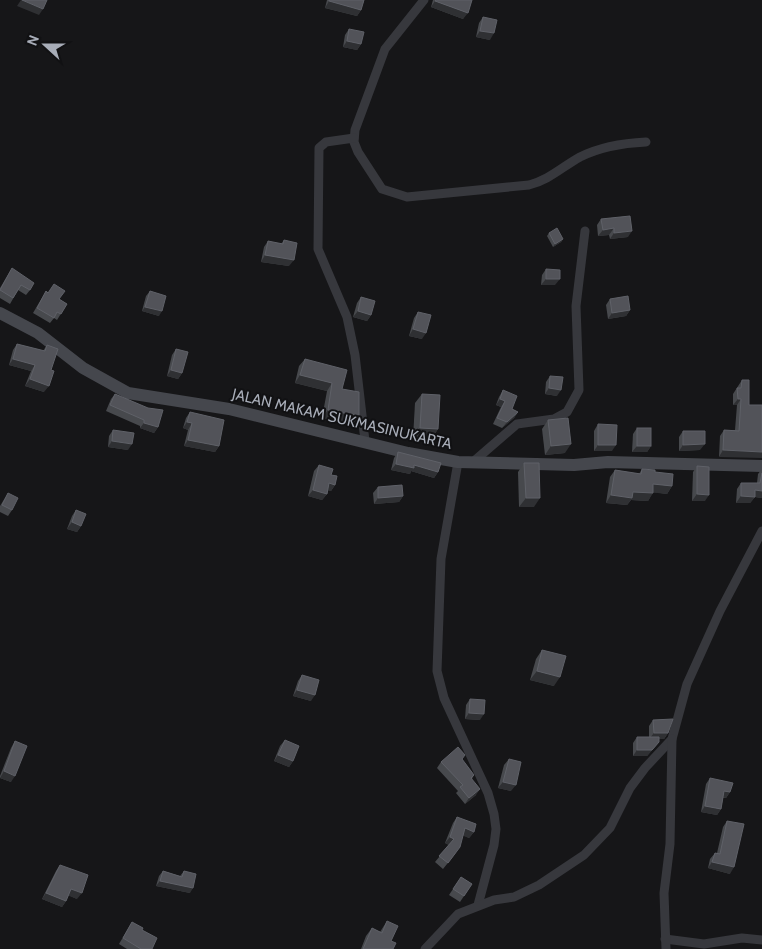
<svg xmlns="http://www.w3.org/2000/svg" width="762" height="949" viewBox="0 0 762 949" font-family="Cabin,sans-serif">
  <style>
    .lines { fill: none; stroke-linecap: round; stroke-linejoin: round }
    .street { stroke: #37383d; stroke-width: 9 }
    .secondary { stroke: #45474d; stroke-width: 12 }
    .wall { fill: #47494d }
    .shaded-wall { fill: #2f3033 }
    .building { fill: #525359; stroke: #5f6168 }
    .labels { text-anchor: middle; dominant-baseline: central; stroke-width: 4; stroke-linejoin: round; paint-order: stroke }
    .street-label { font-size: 15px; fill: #a8adb8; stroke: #111113 }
  </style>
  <rect width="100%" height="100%" fill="#161618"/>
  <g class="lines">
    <g class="street">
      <path d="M424 0 385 49 355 130 354 142 358 152 382 189 407 197 529 185C549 180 562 167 580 157 600 147 625 143 646 142"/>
      <path d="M354 138 326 142 319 148 318 249 347 317 355 355 365 441"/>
      <path d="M458 462 441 559 437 671 444 698 488 793 494 814 496 829 494 845 478 905"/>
      <path d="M473 462 517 424 554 419 567 412 579 390 576 306 585 231"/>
      <path d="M665 939 704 944 742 938 762 940"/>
      <path d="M425 949 458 914 494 900 514 897 539 885 584 855 610 828 630 788 645 768 672 739 687 684 720 611 762 531"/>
      <path d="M666 949 664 893 670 844 672 739"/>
    </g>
    <path class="secondary" d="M0 313 38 333 83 368 128 393 229 409 408 453 458 462 574 465 608 462 762 466"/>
  </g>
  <g class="wall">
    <path d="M327 0H364L361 10 357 16 325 8Z"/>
    <path d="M433 0H472L463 19 431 7Z"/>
    <path d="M483 17 490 40 476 37 479 23Z"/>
    <path d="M349 29 361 44 357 50 343 47 345 35Z"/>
    <path d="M601 219 628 237 610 239 609 235 598 236 597 225Z"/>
    <path d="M549 233 563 239 561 242 553 247 547 236Z"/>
    <path d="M284 240 289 266 261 262 264 247 268 241 281 244Z"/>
    <path d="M12 268 30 290 26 295 18 290 10 304 0 298V288Z"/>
    <path d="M546 269 555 285H541L542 275Z"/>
    <path d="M46 291 67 304 57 320 54 318 50 323 33 313Z"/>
    <path d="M150 291 159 316 142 311 146 296Z"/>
    <path d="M361 297 371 315 367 321 353 317 357 303Z"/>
    <path d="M610 299 630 310 626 316 608 319 606 305Z"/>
    <path d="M418 312 422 339 409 336 414 318Z"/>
    <path d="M17 344 43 351 47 345 44 392 25 386 31 371 9 365 13 350Z"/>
    <path d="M176 349 182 373 178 379 167 376 172 355Z"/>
    <path d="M305 359 342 389 359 416 354 423 322 418 327 391 295 383 299 366Z"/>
    <path d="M550 376 557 396 545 394 546 382Z"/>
    <path d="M742 380 749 405H762L719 457 720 436 724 430H735L737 405H733V394Z"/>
    <path d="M503 390 512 409 518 412 514 418 502 428 493 424 501 407 496 405 499 397Z"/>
    <path d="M115 394 158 427 154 433 140 428V426L106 411 111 399Z"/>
    <path d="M422 394 438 429 432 438H413L415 403Z"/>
    <path d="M190 412 219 446 215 452 184 446 188 430 183 428 186 418Z"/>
    <path d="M548 420 565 453 545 455 542 429Z"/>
    <path d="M598 424 612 451H594V431Z"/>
    <path d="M637 428 651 446 647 452H632L633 434Z"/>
    <path d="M113 430 128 450 108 447 109 436Z"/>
    <path d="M683 431 700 450 679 451V437Z"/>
    <path d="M398 452 438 472 434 478 411 471 410 474 391 470 394 458Z"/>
    <path d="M524 463 534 507H519L518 472Z"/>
    <path d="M319 465 331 475 335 485 331 491 328 490 327 494 322 500 308 496 314 471Z"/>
    <path d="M697 466 705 501H692L693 472Z"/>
    <path d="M642 469 655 472 672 486 667 494 653 492 648 501 631 500 627 505 606 503 610 477 615 470 639 474Z"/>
    <path d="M762 469V498L755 497 750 503H736L737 489 741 483H757L758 474Z"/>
    <path d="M378 487 403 496 399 502 374 504 373 493Z"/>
    <path d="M8 493 12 510 8 516 0 512V506Z"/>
    <path d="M76 510 81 526 77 532 67 529 72 516Z"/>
    <path d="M542 650 554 686 530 680 536 659Z"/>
    <path d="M302 675 311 701 293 696 298 681Z"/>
    <path d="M470 699 480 720 465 719 466 705Z"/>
    <path d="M653 720 668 733 664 739H659V742L647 756H633V743L637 737H649V726Z"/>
    <path d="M285 740 293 761 289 767 274 761 280 746Z"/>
    <path d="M15 741 11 782 0 778V776L11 748Z"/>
    <path d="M509 759 511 791 498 788 504 765Z"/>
    <path d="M462 760 474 775 472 779 476 795 465 804 456 793 458 791 437 768 441 762Z"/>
    <path d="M710 778 730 792 726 798H723L721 809 717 815 701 812 706 784Z"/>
    <path d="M457 817 474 832 469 838 463 835 455 854 443 869 435 862 449 845 445 843 453 823Z"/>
    <path d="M727 821 730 874 708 868 710 859 715 853H717L723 827Z"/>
    <path d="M60 865 77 899 68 895 66 901 62 907 42 899 56 871Z"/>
    <path d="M163 871 180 876 184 871 190 893 156 886 159 876Z"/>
    <path d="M461 877 472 884 460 902 449 895Z"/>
    <path d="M387 921 393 949H361L366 936 372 928 380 932Z"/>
    <path d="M132 922 142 930 152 949H127L119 944Z"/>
  </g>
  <g class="shaded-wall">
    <path d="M21 0H22L43 9 39 15 17 6Z"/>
    <path d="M329 1 361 10 357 16 325 8Z"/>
    <path d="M435 1 468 13 463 19 431 7Z"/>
    <path d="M480 31 494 33 490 40 476 37Z"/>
    <path d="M347 41 361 44 357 50 343 47Z"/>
    <path d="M614 228 609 235 598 236 603 230Z"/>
    <path d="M632 231 628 237 610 239 614 233Z"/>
    <path d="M563 239 561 242 553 247 555 244Z"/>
    <path d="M265 255 294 260 289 266 261 262Z"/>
    <path d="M546 279H560L555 285H541Z"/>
    <path d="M145 307 162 311 159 316 142 311Z"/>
    <path d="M630 310 626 316 608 319 612 313Z"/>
    <path d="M358 311 371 315 367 321 353 317Z"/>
    <path d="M413 329 426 333 422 339 409 336Z"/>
    <path d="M13 359 35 365 31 371 9 365Z"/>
    <path d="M171 370 182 373 178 379 167 376Z"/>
    <path d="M300 375 332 383 327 391 295 383Z"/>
    <path d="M30 379 49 386 44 392 25 386Z"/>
    <path d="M549 388 561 390 557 396 545 394Z"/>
    <path d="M500 399 505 401 501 407 496 405Z"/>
    <path d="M738 399H741L737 405H733Z"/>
    <path d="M328 410 359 416 354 423 322 418Z"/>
    <path d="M518 412 514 418 502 428 507 422Z"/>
    <path d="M187 422 192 423 188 430 183 428Z"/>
    <path d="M144 423 158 427 154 433 140 428Z"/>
    <path d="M420 428 438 429 432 438H413Z"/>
    <path d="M188 440 219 446 215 452 184 446Z"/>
    <path d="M112 441 132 444 128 450 108 447Z"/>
    <path d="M571 444 565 453 545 455 551 446Z"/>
    <path d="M705 444 700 450 679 451 683 445Z"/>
    <path d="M598 445H616L612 451H594Z"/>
    <path d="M637 446H651L647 452H632Z"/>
    <path d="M723 450 762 452V458L719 457Z"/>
    <path d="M396 464 414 465 438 472 434 478 411 471 410 474 391 470Z"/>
    <path d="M329 483 335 485 331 491 325 490Z"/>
    <path d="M653 484 672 486 667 494 648 492Z"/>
    <path d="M313 490 327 494 322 500 308 496Z"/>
    <path d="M755 490 762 491V498L755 497 750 503H736L741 496Z"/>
    <path d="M633 492 653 493 648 501 631 500 627 505 606 503 611 495Z"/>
    <path d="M697 494 709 495 705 501H692Z"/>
    <path d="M403 496 399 502 374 504 378 498Z"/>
    <path d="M526 498H540L534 507H519Z"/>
    <path d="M72 522 81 526 77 532 67 529Z"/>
    <path d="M537 671 560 677 554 686 530 680Z"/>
    <path d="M297 690 315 695 311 701 293 696Z"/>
    <path d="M469 713 484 714 480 720 465 719Z"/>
    <path d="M654 733H668L664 739H649Z"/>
    <path d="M659 742 647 756H633L637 750Z"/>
    <path d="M278 755 293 761 289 767 274 761Z"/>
    <path d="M4 771 15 776 11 782 0 778Z"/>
    <path d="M503 782 516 785 511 791 498 788Z"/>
    <path d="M480 789 476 795 465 804 469 798Z"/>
    <path d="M724 791 730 792 726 798 720 797Z"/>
    <path d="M705 806 721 809 717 815 701 812Z"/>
    <path d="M465 828 474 832 469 838 461 835Z"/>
    <path d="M450 837 454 839 449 845 445 843Z"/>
    <path d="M712 862 734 867 730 874 708 868Z"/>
    <path d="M160 881 193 888 190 893 156 886Z"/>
    <path d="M71 889 82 893 77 899 67 895Z"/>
    <path d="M46 893 66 901 62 907 42 899Z"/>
  </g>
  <g class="building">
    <path d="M22 0H47L43 9Z"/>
    <path d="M329 0H364L361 10 329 1Z"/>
    <path d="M436 0H472L468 13 435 1Z"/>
    <path d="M483 17 497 20 494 33 480 31Z"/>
    <path d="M349 29 364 32 361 44 347 41Z"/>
    <path d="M630 216 632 231 614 233V228L603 230 601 219Z"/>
    <path d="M557 228 563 239 555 244 549 233Z"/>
    <path d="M284 240 297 243 294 260 265 255 268 241 283 244Z"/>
    <path d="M12 268 34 283 30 290 21 285 13 298 0 290Z"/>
    <path d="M546 269 560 270V279H546Z"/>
    <path d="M54 284 65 291 59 299 67 304 61 314 57 312 54 318 37 308 46 291 48 293Z"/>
    <path d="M150 291 166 296 162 311 145 307Z"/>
    <path d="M628 296 630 310 612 313 610 299Z"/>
    <path d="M361 297 375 301 371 315 358 311Z"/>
    <path d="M418 312 431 315 426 333 413 329Z"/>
    <path d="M17 344 45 351 47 345 58 349 51 370 54 371 49 386 30 379 35 365 13 359Z"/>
    <path d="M176 349 188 352 182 373 171 370Z"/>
    <path d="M305 359 347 370 342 389 359 392V416L328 410 332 383 300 375Z"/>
    <path d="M550 376 563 377 561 390 549 388Z"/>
    <path d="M742 380H749V405H762V452L723 450 724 430 739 431 741 399H738L737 388H741Z"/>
    <path d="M503 390 517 396 512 409 518 412 507 422 497 418 505 401 500 399Z"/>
    <path d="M115 394 148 408 163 410 158 427 144 423V420L110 405Z"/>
    <path d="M422 394 440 395 438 429 420 428Z"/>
    <path d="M190 412 224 420 219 446 188 440 192 423 187 422Z"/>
    <path d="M568 418 571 444 551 446 548 420Z"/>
    <path d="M598 424 617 425 616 445H598Z"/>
    <rect x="637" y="428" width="14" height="18"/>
    <path d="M113 430 134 433 132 444 112 441Z"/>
    <path d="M683 431H705V444L683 445Z"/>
    <path d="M398 452 441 463 438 472 414 465V468L396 464Z"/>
    <path d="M524 463H539L540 498H526Z"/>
    <path d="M319 465 333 469 331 475 337 476 335 485 329 483 327 494 313 490Z"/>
    <path d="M697 466 709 467V495L697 494Z"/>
    <path d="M642 469 655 470V472L673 474 672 486 653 484V493L633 492 632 498 611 495 615 470 641 474Z"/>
    <path d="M762 473V491L755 490V497L741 496V483H760Z"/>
    <path d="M402 485 403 496 378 498V487Z"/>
    <path d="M8 493 18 498 12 510 2 505Z"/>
    <path d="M76 510 86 514 81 526 72 522Z"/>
    <path d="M542 650 566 656 560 677 537 671Z"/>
    <path d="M302 675 319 680 315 695 297 690Z"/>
    <path d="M470 699 485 700 484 714 469 713Z"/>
    <path d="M673 719 668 733H654L653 720Z"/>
    <path d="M637 737H659V742L652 750H637Z"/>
    <path d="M285 740 299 746 293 761 278 755Z"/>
    <path d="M15 741 27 746 15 776 4 771Z"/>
    <path d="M458 747 465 755 462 759 474 775 471 778 480 789 469 798 460 787 463 785 441 762Z"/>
    <path d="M509 759 521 762 516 785 503 782Z"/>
    <path d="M710 778 733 783 730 792 724 791 721 809 705 806Z"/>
    <path d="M457 817 476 824 474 832 465 828 460 847 448 863 439 856 454 839 450 837Z"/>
    <path d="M727 821 744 824 734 867 712 862 715 853 720 854Z"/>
    <path d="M60 865 88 875 82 893 71 889 66 901 46 893Z"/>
    <path d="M163 871 182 877 184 871 196 874 193 888 160 881Z"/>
    <path d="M461 877 472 884 464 896 453 889Z"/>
    <path d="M387 921 398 926 391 941 396 943 393 949H363L372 928 382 933Z"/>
    <path d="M132 922 143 928 142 930 157 938 152 949H141L123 938Z"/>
  </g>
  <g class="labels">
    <g class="street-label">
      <text transform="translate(342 419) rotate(13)">JALAN MAKAM SUKMASINUKARTA</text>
    </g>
  </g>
  <g transform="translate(45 45) rotate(291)" stroke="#111113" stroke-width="4" paint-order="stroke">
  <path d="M0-4L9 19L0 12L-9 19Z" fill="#a8adb8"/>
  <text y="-8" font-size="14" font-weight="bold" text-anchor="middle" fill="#a8adb8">N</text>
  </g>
</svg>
